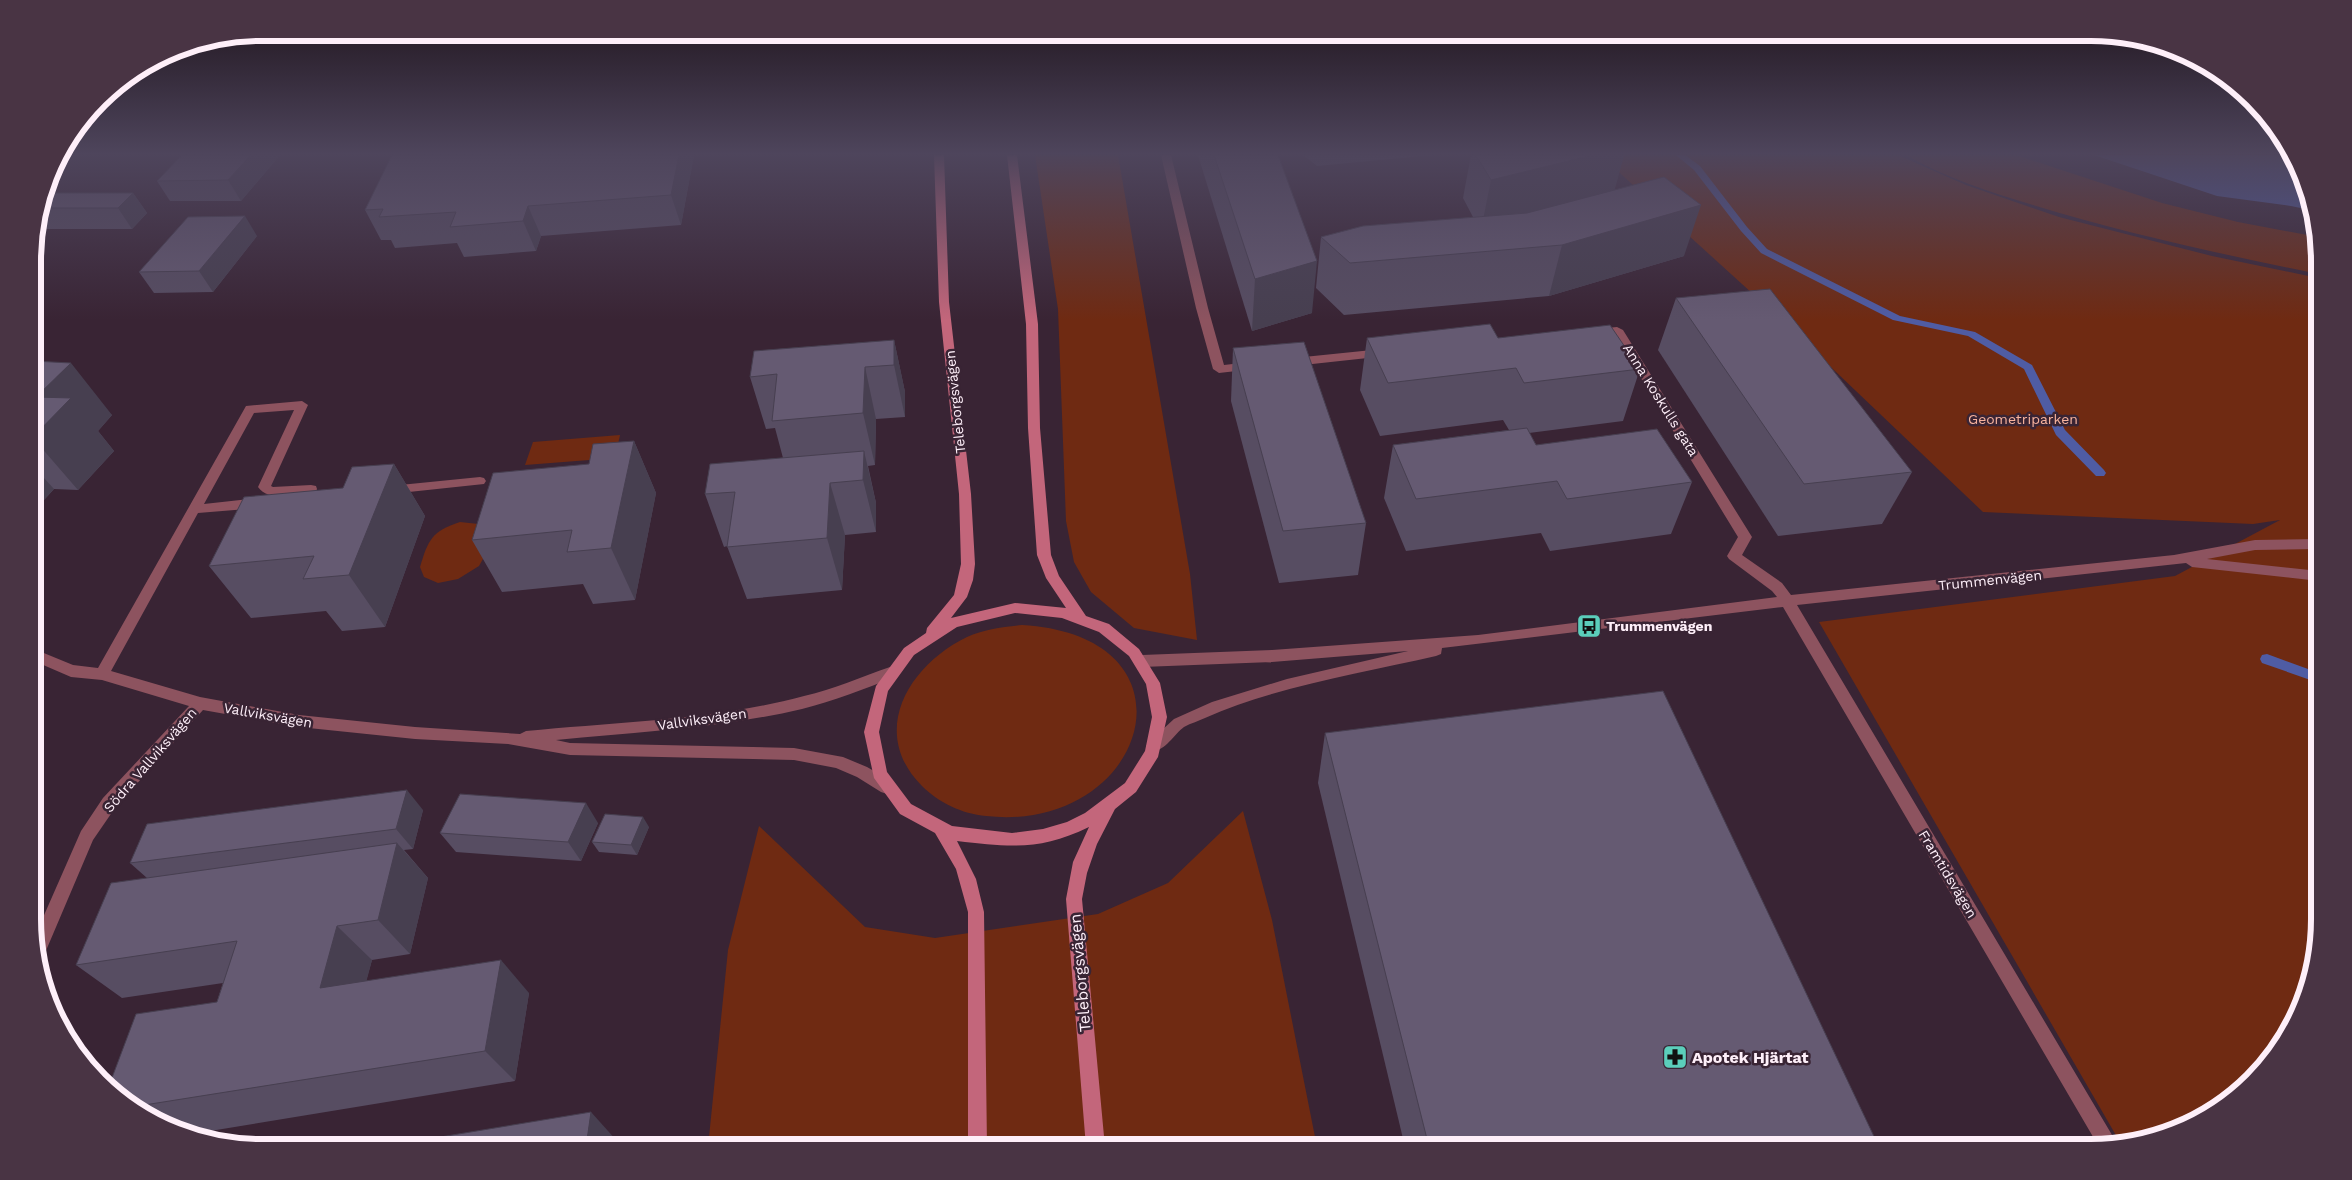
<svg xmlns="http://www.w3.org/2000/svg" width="2352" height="1180" viewBox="0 0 2352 1180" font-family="'Work Sans',sans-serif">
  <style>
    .green { fill: #6f2a12 }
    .water { fill: #4f5ca4 }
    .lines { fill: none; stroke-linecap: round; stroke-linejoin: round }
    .stream { fill: #4f5ca4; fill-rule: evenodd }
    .minor { fill: #8d535f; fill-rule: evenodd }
    .secondary { fill: #c3667b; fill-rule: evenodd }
    .wall { fill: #574d62 }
    .shaded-wall { fill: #473f50 }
    .building { fill: #655a72; stroke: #473f50 }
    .labels { text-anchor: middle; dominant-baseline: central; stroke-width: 5; stroke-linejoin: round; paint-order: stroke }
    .street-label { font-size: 14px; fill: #feeff9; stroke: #392434 }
    .park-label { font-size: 14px; fill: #f8b39d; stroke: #392434 }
    .poi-label { font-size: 14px; font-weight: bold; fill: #feeff9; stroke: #392434; text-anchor: start }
    .near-street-label { font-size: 16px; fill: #feeff9; stroke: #392434 }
    .near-poi-label { font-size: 16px; font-weight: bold; fill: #feeff9; stroke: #392434; text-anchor: start }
    .rim { fill: none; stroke: #feeff9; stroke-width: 6 }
  </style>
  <rect width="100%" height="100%" fill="#392434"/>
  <g class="green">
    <path d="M1035 155H1118L1190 574 1197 640 1134 628 1091 592 1074 562 1066 521 1058 309Z"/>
    <path d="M1600 155H1898L1966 185 2059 217 2212 256 2318 278 2319 920 2296 1020 2263 1070 2218 1109 2165 1135 2121 1144 1819 622 2175 576 2280 520 2253 524 1983 512 1775 314Z"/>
    <path d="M1906 155H2016L2162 203 2238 222 2318 237V274C2222 254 2127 234 2033 205 1990 192 1946 178 1906 155Z"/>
    <path d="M620 435 615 458 525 465 533 442Z"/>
    <path d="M460 522 488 525 489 548 479 566 458 579 438 583 424 577 420 567C428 540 432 531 460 522Z"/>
    <path d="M1022 625C1208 636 1147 834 986 816 962 814 938 802 922 786 868 732 909 665 967 637 984 629 1003 627 1022 625Z"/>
    <path d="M1243 811 1272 920 1317 1147H708L728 950 759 826 865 927 935 938 1098 914 1168 883Z"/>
  </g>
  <path class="water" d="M2094 155H2289L2310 210 2291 206 2217 196Z"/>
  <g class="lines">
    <g class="stream">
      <path d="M1676 155H1685L1700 166 1747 227 1767 249 1900 316 1975 332 2032 365 2065 430 2104 470 2106 473 2104 476H2096L2056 435 2024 369 1968 336 1893 320 1761 253 1741 231 1694 170Z"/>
      <path d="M2267 654 2319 673V683L2262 663 2260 659 2262 655Z"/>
    </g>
    <g class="minor">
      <path d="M60 155H66L61 159H56Z"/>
      <path d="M1161 155H1171L1208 308 1224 365 1250 362 1256 366 1254 369 1219 373 1213 369 1196 308Z"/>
      <path d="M1617 327 1623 330 1752 537 1742 555 1782 583 1791 595 2174 555 2255 540 2318 539V549L2255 550 2207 559 2319 571V581L2192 567 2186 563 1797 605 2118 1145 2099 1147 1783 607 1442 648 1441 654 1436 656C1362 673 1274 687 1205 718 1199 721 1191 723 1184 727 1173 735 1163 755 1149 750L1146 746 1149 742 1174 719 1212 702 1287 679 1408 651 1272 662 1142 667 1137 665 1135 661 1137 657 1142 655 1272 650 1478 635 1777 597 1772 591 1729 559 1727 556 1738 537 1614 334 1597 335 1591 332 1597 329Z"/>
      <path d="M1382 349 1388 353 1386 356 1294 366 1288 362 1294 358Z"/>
      <path d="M302 401 308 405 271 486 273 487 311 485 316 486 317 489 316 492C300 497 268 502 258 487L294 410 254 413 204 504 259 498 265 503 259 508 198 513 111 671 200 697 299 715 415 727 520 734 526 731C618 722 714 720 804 696 834 689 861 677 890 667L895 669 897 673 895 677C864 689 834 701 802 709 721 728 638 732 556 740L570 743 794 748 843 757 867 767 893 782 895 787 893 792 887 794 881 792 857 777 836 768 794 760 570 755 508 744 415 739 299 727 203 710 115 808 93 840 42 960 38 961 34 938 81 831 103 798 189 706 102 680 71 677 34 661V649L73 665 98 668 246 406Z"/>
      <path d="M480 477 484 478 486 481 484 484 390 494 384 490 390 486Z"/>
    </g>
    <path class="secondary" d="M934 155H944L949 302 971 494 975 564 973 580 967 597 951 618 1015 603 1066 608 1046 578 1037 555 1028 428 1026 324 1007 155H1017L1038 324 1040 428 1051 555 1059 576 1086 616 1109 624 1139 649 1160 683 1167 717 1158 757 1136 792 1115 809 1097 844 1087 873 1082 899 1105 1147H1086L1066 899 1073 862 1089 827C1040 851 1010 847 957 841L976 879 984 912 987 1147H968V912L956 869 935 833 900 814 874 778 864 732 876 686 904 648 926 633 927 628 954 595 961 564 959 494 939 302ZM1015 613 1062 618 1099 632 1129 656 1146 684 1152 717 1145 751 1125 783 1085 813 1067 822 1043 829 1012 833 952 826 911 804 887 772 879 732 888 691 914 655 957 627Z"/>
  </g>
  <g class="wall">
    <path d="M280 155 241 201H170L157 181Z"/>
    <path d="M694 155 681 225 541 236 536 251 464 257 457 243 395 248 391 240H381L365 210Z"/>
    <path d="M1198 155H1278L1312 313 1252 331Z"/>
    <path d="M1303 155H1433L1317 166Z"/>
    <path d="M1471 155H1624L1614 190 1684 256 1549 296 1344 315 1316 288 1321 237 1473 217 1463 198Z"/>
    <path d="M47 193H133L147 213 132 229H37Z"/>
    <path d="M257 236 213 292 154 293 139 272Z"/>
    <path d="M1676 298 1912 472 1882 524 1778 536 1658 350Z"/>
    <path d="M1367 338H1498L1640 369 1623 421 1529 433 1536 445 1692 482 1671 534 1550 551 1541 533 1406 551 1384 498 1393 445 1509 430 1503 420 1380 436 1360 390Z"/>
    <path d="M894 340 905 392V417L876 419 875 465 868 466 876 503V532L845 535 842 590 747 599 727 546 724 547 705 494 783 458 775 428 766 429 750 377Z"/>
    <path d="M1233 348 1366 523 1358 575 1279 583 1231 401Z"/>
    <path d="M33 361 112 415 98 431 114 451 78 490 54 489 34 511Z"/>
    <path d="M634 441 656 493 635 600 593 604 583 584 502 592 472 540 589 464Z"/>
    <path d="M394 464 425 516 385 627 342 631 326 611 251 618 209 566 343 488Z"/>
    <path d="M1325 733 1879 1147H1405L1318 783Z"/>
    <path d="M423 810 413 849 404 850 428 878 410 954 372 960 366 981 529 993 515 1081 198 1133 160 1124 138 1106 217 1002 223 983 122 998 76 965 147 878 130 863Z"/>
    <path d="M598 823 581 861 456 852 440 833Z"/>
    <path d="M649 827 637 855 599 852 592 842Z"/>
  </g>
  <g class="shaded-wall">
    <path d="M251 155H280L241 201 228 180Z"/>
    <path d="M679 155H694L681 225 671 195Z"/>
    <path d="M1593 155H1624L1613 196 1481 230 1491 180Z"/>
    <path d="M133 193 147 213 132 229 118 208Z"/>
    <path d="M1701 205 1684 256 1549 296 1562 245Z"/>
    <path d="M528 206 541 236 536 251 523 221Z"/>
    <path d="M245 216 257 236 213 292 199 271Z"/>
    <path d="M1317 261 1312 313 1252 331 1255 279Z"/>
    <path d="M894 340 905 392V417L894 365Z"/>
    <path d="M71 363 112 415 98 431 114 451 78 490 33 438 36 397Z"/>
    <path d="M865 367 876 419 875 465 863 413Z"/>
    <path d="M634 441 656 493 635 600 611 548Z"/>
    <path d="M864 451 876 503V532L863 480Z"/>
    <path d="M394 464 425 516 385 627 349 575Z"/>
    <path d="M33 466 54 489 34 511Z"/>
    <path d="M830 483 845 535 842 590 827 538Z"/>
    <path d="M407 790 423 810 413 849 396 829Z"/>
    <path d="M586 803 598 823 581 861 568 842Z"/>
    <path d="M643 817 649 827 637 855 631 845Z"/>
    <path d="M397 843 428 878 410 954 378 920Z"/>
    <path d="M337 926 372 960 356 1021 320 988Z"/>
    <path d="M501 960 529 993 515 1081 485 1051Z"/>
    <path d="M591 1112 617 1141 616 1147H586Z"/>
  </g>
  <g class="building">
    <path d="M182 155H251L228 180 157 181Z"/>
    <path d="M392 155H679L671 195 528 206 523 221 450 227 456 212 379 217 383 209 365 210Z"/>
    <path d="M1214 155H1278L1317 261 1255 279Z"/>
    <path d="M1476 155H1593L1491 180Z"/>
    <path d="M1664 177 1701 205 1562 245 1350 263 1321 237 1363 226 1527 213Z"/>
    <path d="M47 193H133L118 208H43Z"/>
    <path d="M245 216 199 271 139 272 188 217Z"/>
    <path d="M1770 289 1912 472 1804 484 1676 298Z"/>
    <path d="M1490 324 1498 338 1610 325 1640 369 1524 383 1516 368 1388 383 1367 338Z"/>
    <path d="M894 340V365L865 367 863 413 772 421 777 374 750 377 754 351Z"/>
    <path d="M1304 342 1366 523 1283 531 1233 348Z"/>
    <path d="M33 361 71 363 36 397 71 398 33 437Z"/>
    <path d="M1527 428 1536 445 1657 429 1692 482 1567 499 1557 481 1416 499 1393 445Z"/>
    <path d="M634 441 611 548 567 552 572 530 472 540 493 473 589 464 593 444Z"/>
    <path d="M864 451 863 480 830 483 827 538 727 547 735 492 705 494 710 464Z"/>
    <path d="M394 464 349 575 303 579 314 556 209 566 244 497 343 488 352 467Z"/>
    <path d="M1663 691 1879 1147H1429L1325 733Z"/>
    <path d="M407 790 396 829 130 863 147 824Z"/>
    <path d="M460 794 586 803 568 842 440 833Z"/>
    <path d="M605 814 643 817 631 845 592 842Z"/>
    <path d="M397 843 378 920 337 926 320 988 501 960 485 1051 138 1106 110 1083 136 1014 217 1002 237 941 76 965 111 883Z"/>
    <path d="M591 1112 586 1147H380Z"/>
  </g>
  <linearGradient id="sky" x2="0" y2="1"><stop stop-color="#1f141d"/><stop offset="0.48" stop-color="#4e455c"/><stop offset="1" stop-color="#4e455c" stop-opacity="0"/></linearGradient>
  <rect width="2352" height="320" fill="url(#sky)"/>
  <defs>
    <symbol id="bus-square" viewBox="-11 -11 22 22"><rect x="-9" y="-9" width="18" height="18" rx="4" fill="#5bcebb" stroke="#392434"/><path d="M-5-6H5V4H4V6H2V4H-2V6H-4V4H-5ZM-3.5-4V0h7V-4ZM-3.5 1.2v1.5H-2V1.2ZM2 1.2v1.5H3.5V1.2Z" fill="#111"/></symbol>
    <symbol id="pharmacy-square" viewBox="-11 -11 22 22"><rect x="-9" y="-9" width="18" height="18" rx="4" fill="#5bcebb" stroke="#392434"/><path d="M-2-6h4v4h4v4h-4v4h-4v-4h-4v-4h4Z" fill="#111"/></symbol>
  </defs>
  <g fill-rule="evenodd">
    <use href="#bus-square" x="1575" y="612" width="28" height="28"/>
    <use href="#pharmacy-square" x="1661" y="1043" width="28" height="28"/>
  </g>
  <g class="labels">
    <g class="street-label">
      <text transform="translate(1661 400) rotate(58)">Anna Koskulls gata</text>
      <text transform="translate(955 402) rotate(-96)">Teleborgsvägen</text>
      <text transform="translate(1990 580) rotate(-6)">Trummenvägen</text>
      <text transform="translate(268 715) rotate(10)">Vallviksvägen</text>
      <text transform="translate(702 719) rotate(-8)">Vallviksvägen</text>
      <text transform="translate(150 760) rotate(-49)">Södra Vallviksvägen</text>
      <text transform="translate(1948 874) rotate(59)">Framtidsvägen</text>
    </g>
    <g class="park-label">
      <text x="2023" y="419">Geometriparken</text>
    </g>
    <g class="poi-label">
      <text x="1606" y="626">Trummenvägen</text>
    </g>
    <g class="near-street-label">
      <text transform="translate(1080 973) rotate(-95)">Teleborgsvägen</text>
    </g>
    <g class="near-poi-label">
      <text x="1692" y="1057">Apotek Hjärtat</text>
    </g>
  </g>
  <path d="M0 0H2352V1180H0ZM261 41H2091A220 220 0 0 1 2311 261V919A220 220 0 0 1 2091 1139H261A220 220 0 0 1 41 919V261A220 220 0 0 1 261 41Z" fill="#493444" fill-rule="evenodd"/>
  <path class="rim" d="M261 41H2091A220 220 0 0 1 2311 261V919A220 220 0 0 1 2091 1139H261A220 220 0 0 1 41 919V261A220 220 0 0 1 261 41Z"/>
</svg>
